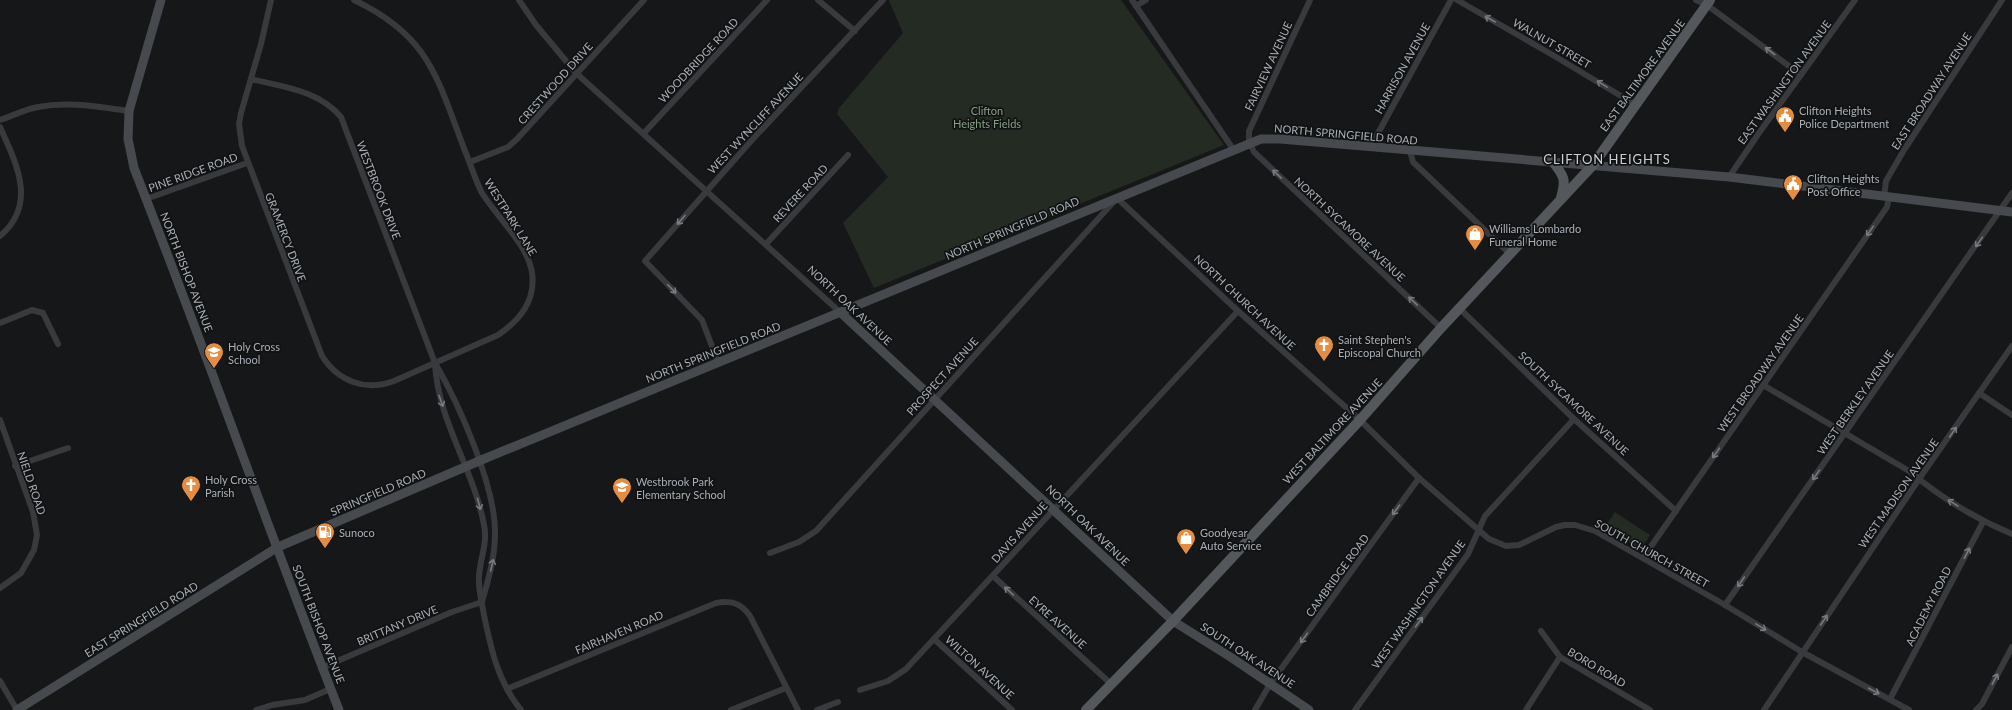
<svg xmlns="http://www.w3.org/2000/svg" width="2012" height="710" viewBox="0 0 2012 710" font-family="Lato,sans-serif">
  <style>
    .green { fill: #232b23 }
    .lines { fill: none; stroke-linecap: round; stroke-linejoin: round }
    .minor { stroke: #383a3d; stroke-width: 6 }
    .secondary { stroke: #46494d; stroke-width: 9 }
    .primary { stroke: #54575c; stroke-width: 10 }
    .oneway { stroke: #767b80 }
    .labels { text-anchor: middle; dominant-baseline: central; stroke-width: 3.5; stroke-linejoin: round; paint-order: stroke }
    .street-label { font-size: 11px; fill: #a9b0b7; stroke: #111213 }
    .park-label { font-size: 11px; fill: #86a182; stroke: #111213 }
    .poi-label { font-size: 11px; fill: #a9b0b7; stroke: #111213; text-anchor: start }
    .quarter-label { font-size: 13px; letter-spacing: 1px; fill: #cacfd3; stroke: #111213 }
  </style>
  <rect width="100%" height="100%" fill="#161718"/>
  <g class="green">
    <path d="M890 0H1121L1224 145 874 288 843 223 888 177 837 114 839 108 903 33 889 1Z"/>
    <path d="M1615 512 1650 535 1642 548H1638L1605 527Z"/>
  </g>
  <g class="lines">
    <g class="minor">
      <path d="M271 0 261 44 241 113 239 124 242 146 322 356C338 381 365 392 394 381L498 335C520 320 536 301 532 272 527 244 497 217 482 193 475 180 471 165 465 151 437 78 430 36 354 0"/>
      <path d="M519 0 536 25 576 73 841 313"/>
      <path d="M818 0 855 31"/>
      <path d="M1132 0 1233 149"/>
      <path d="M1310 0 1249 131V142L1254 152 1441 328"/>
      <path d="M1457 0 1551 54 1636 105"/>
      <path d="M1696 0 1707 5 1801 75"/>
      <path d="M1136 6 1146 0"/>
      <path d="M251 79C283 87 318 90 341 117L435 363C459 404 496 487 495 534 495 558 488 580 482 602"/>
      <path d="M0 120C12 116 26 109 38 107 69 101 99 107 129 111"/>
      <path d="M0 127C16 163 38 204 0 236"/>
      <path d="M644 133 767 0"/>
      <path d="M1371 146 1451 0"/>
      <path d="M1410 151 1413 162 1510 254"/>
      <path d="M470 162 508 147 517 139 644 0"/>
      <path d="M1729 177 1759 133 1855 0"/>
      <path d="M1884 197 1886 181 1904 150 2002 0"/>
      <path d="M146 199 247 163"/>
      <path d="M766 244 848 155"/>
      <path d="M1459 308 1574 419 1676 511"/>
      <path d="M0 323 32 310 43 313 58 344"/>
      <path d="M718 362 702 320 645 261 751 141 883 0"/>
      <path d="M435 364C438 421 474 470 484 525 488 542 480 559 479 576 478 589 482 603 484 615 491 649 498 682 521 710"/>
      <path d="M1763 385 1909 471C1940 497 1974 518 2012 534"/>
      <path d="M1979 393 2012 415"/>
      <path d="M0 420 33 512 37 535 34 550 21 573 0 588"/>
      <path d="M15 466 68 448"/>
      <path d="M770 553 799 542 816 531 1117 198 1238 311 1360 420 1419 478 1489 539 1506 546 1519 545 1556 527 1565 525H1575L1595 531 1725 605 1802 652 1909 710"/>
      <path d="M1643 558 1887 207 1889 197"/>
      <path d="M993 576 1110 683"/>
      <path d="M1725 605 2012 193"/>
      <path d="M1541 631 1560 657 1650 710"/>
      <path d="M934 639 1012 710"/>
      <path d="M321 668 452 612 482 602"/>
      <path d="M0 681 17 710"/>
      <path d="M507 689 716 603C731 600 741 603 750 616L798 710"/>
      <path d="M860 690 888 681 906 669 1238 311"/>
      <path d="M1890 699 1983 522"/>
      <path d="M256 710 272 705 305 700 330 689"/>
      <path d="M731 710 786 688"/>
      <path d="M817 710 838 702"/>
      <path d="M1255 710 1270 684 1419 478"/>
      <path d="M1355 710 1468 554 1485 516 1574 419"/>
      <path d="M1526 710 1560 657"/>
      <path d="M1764 710 1919 479 2012 346"/>
      <path d="M1976 710 1982 704 2012 647"/>
    </g>
    <g class="secondary">
      <path d="M161 0 129 111 128 139 134 168C205 348 268 530 339 710"/>
      <path d="M841 313 1173 621 1232 658 1309 710"/>
      <path d="M17 710 278 547 479 461 1261 139H1280L1729 177 2012 212"/>
    </g>
    <g class="primary">
      <path d="M1553 162C1565 177 1566 180 1561 198"/>
      <path d="M1086 710 1173 621 1360 420 1441 328 1593 165 1710 0"/>
    </g>
  </g>
  <defs><path id="oneway-shaft" d="M-6 0H5M1.5-3L5.5 0L1.5 3" fill="none" stroke-width="1.6" stroke-linecap="round" stroke-linejoin="round"/></defs>
  <g class="oneway">
    <use href="#oneway-shaft" transform="translate(1490 19) rotate(-150)"/>
    <use href="#oneway-shaft" transform="translate(1770 51) rotate(-143)"/>
    <use href="#oneway-shaft" transform="translate(1602 84) rotate(-149)"/>
    <use href="#oneway-shaft" transform="translate(1277 174) rotate(-137)"/>
    <use href="#oneway-shaft" transform="translate(681 220) rotate(131)"/>
    <use href="#oneway-shaft" transform="translate(1870 231) rotate(125)"/>
    <use href="#oneway-shaft" transform="translate(1979 242) rotate(125)"/>
    <use href="#oneway-shaft" transform="translate(672 289) rotate(46)"/>
    <use href="#oneway-shaft" transform="translate(1413 301) rotate(-137)"/>
    <use href="#oneway-shaft" transform="translate(441 401) rotate(71)"/>
    <use href="#oneway-shaft" transform="translate(1953 432) rotate(-56)"/>
    <use href="#oneway-shaft" transform="translate(1716 453) rotate(125)"/>
    <use href="#oneway-shaft" transform="translate(1816 475) rotate(125)"/>
    <use href="#oneway-shaft" transform="translate(1953 503) rotate(-149)"/>
    <use href="#oneway-shaft" transform="translate(479 504) rotate(75)"/>
    <use href="#oneway-shaft" transform="translate(1396 510) rotate(126)"/>
    <use href="#oneway-shaft" transform="translate(1967 553) rotate(-63)"/>
    <use href="#oneway-shaft" transform="translate(492 565) rotate(-77)"/>
    <use href="#oneway-shaft" transform="translate(1741 582) rotate(124)"/>
    <use href="#oneway-shaft" transform="translate(1009 591) rotate(-138)"/>
    <use href="#oneway-shaft" transform="translate(1824 620) rotate(-56)"/>
    <use href="#oneway-shaft" transform="translate(1419 622) rotate(-54)"/>
    <use href="#oneway-shaft" transform="translate(1761 627) rotate(31)"/>
    <use href="#oneway-shaft" transform="translate(1304 638) rotate(126)"/>
    <use href="#oneway-shaft" transform="translate(1995 679) rotate(-62)"/>
    <use href="#oneway-shaft" transform="translate(1874 691) rotate(28)"/>
  </g>
  <defs>
    <symbol id="civic-pin" viewBox="-11 -11 22 30"><path d="M0 17L-7.5 6A9.5 9.5 0 1 1 7.5 6Z" fill="#e48d42" stroke="#111213"/><path d="M-.6-6.5H3V-4.5H.6V-3L4-1V1h2V6H-6V1h2V-1L-.6-3ZM-1.2 2.5V6h2.4V2.5Z" fill="#fff"/></symbol>
    <symbol id="shop-pin" viewBox="-11 -11 22 30"><path d="M0 17L-7.5 6A9.5 9.5 0 1 1 7.5 6Z" fill="#e48d42" stroke="#111213"/><path d="M-5-2.5h2.3a2.7 3.5 0 0 1 5.4 0H5L5.5 6h-11ZM-1.5-2.5h3a1.5 2.3 0 0 0-3 0Z" fill="#fff"/></symbol>
    <symbol id="church-pin" viewBox="-11 -11 22 30"><path d="M0 17L-7.5 6A9.5 9.5 0 1 1 7.5 6Z" fill="#e48d42" stroke="#111213"/><path d="M-1.2-6h2.4v3.5h3.3v2.4h-3.3V6h-2.4V-.1h-3.3v-2.4h3.3Z" fill="#fff"/></symbol>
    <symbol id="school-pin" viewBox="-11 -11 22 30"><path d="M0 17L-7.5 6A9.5 9.5 0 1 1 7.5 6Z" fill="#e48d42" stroke="#111213"/><path d="M0-5L7-2L0 1L-7-2ZM-4 1L0 2.5L4 1V4Q0 6-4 4Z" fill="#fff"/></symbol>
    <symbol id="fuel-pin" viewBox="-11 -11 22 30"><path d="M0 17L-7.5 6A9.5 9.5 0 1 1 7.5 6Z" fill="#e48d42" stroke="#111213"/><path d="M-5.5-6h7V0h2V4h1.3V-2.5L3-4.5l.8-.8L6-3V5H2.5V1h-1V6h-7ZM-4.2-4.7v3.2H.2V-4.7Z" fill="#fff"/></symbol>
  </defs>
  <g fill-rule="evenodd">
    <use href="#civic-pin" x="1774" y="105" width="22" height="30"/>
    <use href="#civic-pin" x="1782" y="173" width="22" height="30"/>
    <use href="#shop-pin" x="1464" y="223" width="22" height="30"/>
    <use href="#church-pin" x="1313" y="334" width="22" height="30"/>
    <use href="#school-pin" x="203" y="341" width="22" height="30"/>
    <use href="#church-pin" x="180" y="474" width="22" height="30"/>
    <use href="#school-pin" x="611" y="476" width="22" height="30"/>
    <use href="#fuel-pin" x="314" y="521" width="22" height="30"/>
    <use href="#shop-pin" x="1175" y="527" width="22" height="30"/>
  </g>
  <g class="labels">
    <g class="street-label">
      <text transform="translate(1552 43) rotate(30)">WALNUT STREET</text>
      <text transform="translate(698 60) rotate(-47)">WOODBRIDGE ROAD</text>
      <text transform="translate(1268 66) rotate(-65)">FAIRVIEW AVENUE</text>
      <text transform="translate(1402 68) rotate(-61)">HARRISON AVENUE</text>
      <text transform="translate(1642 75) rotate(-54)">EAST BALTIMORE AVENUE</text>
      <text transform="translate(1784 82) rotate(-54)">EAST WASHINGTON AVENUE</text>
      <text transform="translate(555 83) rotate(-48)">CRESTWOOD DRIVE</text>
      <text transform="translate(1931 91) rotate(-57)">EAST BROADWAY AVENUE</text>
      <text transform="translate(755 123) rotate(-47)">WEST WYNCLIFF AVENUE</text>
      <text transform="translate(1346 134) rotate(5)">NORTH SPRINGFIELD ROAD</text>
      <text transform="translate(193 172) rotate(-20)">PINE RIDGE ROAD</text>
      <text transform="translate(379 190) rotate(69)">WESTBROOK DRIVE</text>
      <text transform="translate(800 193) rotate(-47)">REVERE ROAD</text>
      <text transform="translate(511 217) rotate(58)">WESTPARK LANE</text>
      <text transform="translate(1012 228) rotate(-23)">NORTH SPRINGFIELD ROAD</text>
      <text transform="translate(1350 229) rotate(43)">NORTH SYCAMORE AVENUE</text>
      <text transform="translate(286 237) rotate(69)">GRAMERCY DRIVE</text>
      <text transform="translate(187 272) rotate(69)">NORTH BISHOP AVENUE</text>
      <text transform="translate(1245 302) rotate(43)">NORTH CHURCH AVENUE</text>
      <text transform="translate(850 305) rotate(43)">NORTH OAK AVENUE</text>
      <text transform="translate(713 352) rotate(-22)">NORTH SPRINGFIELD ROAD</text>
      <text transform="translate(1760 373) rotate(-55)">WEST BROADWAY AVENUE</text>
      <text transform="translate(942 376) rotate(-48)">PROSPECT AVENUE</text>
      <text transform="translate(1855 402) rotate(-55)">WEST BERKLEY AVENUE</text>
      <text transform="translate(1574 403) rotate(43)">SOUTH SYCAMORE AVENUE</text>
      <text transform="translate(1332 431) rotate(-47)">WEST BALTIMORE AVENUE</text>
      <text transform="translate(32 483) rotate(71)">NIELD ROAD</text>
      <text transform="translate(378 492) rotate(-23)">SPRINGFIELD ROAD</text>
      <text transform="translate(1898 493) rotate(-55)">WEST MADISON AVENUE</text>
      <text transform="translate(1088 525) rotate(44)">NORTH OAK AVENUE</text>
      <text transform="translate(1019 532) rotate(-48)">DAVIS AVENUE</text>
      <text transform="translate(1652 553) rotate(29)">SOUTH CHURCH STREET</text>
      <text transform="translate(1337 575) rotate(-54)">CAMBRIDGE ROAD</text>
      <text transform="translate(1418 604) rotate(-55)">WEST WASHINGTON AVENUE</text>
      <text transform="translate(1928 606) rotate(-63)">ACADEMY ROAD</text>
      <text transform="translate(141 619) rotate(-32)">EAST SPRINGFIELD ROAD</text>
      <text transform="translate(1058 622) rotate(42)">EYRE AVENUE</text>
      <text transform="translate(319 624) rotate(69)">SOUTH BISHOP AVENUE</text>
      <text transform="translate(397 625) rotate(-23)">BRITTANY DRIVE</text>
      <text transform="translate(619 632) rotate(-23)">FAIRHAVEN ROAD</text>
      <text transform="translate(1248 655) rotate(33)">SOUTH OAK AVENUE</text>
      <text transform="translate(980 667) rotate(42)">WILTON AVENUE</text>
      <text transform="translate(1597 667) rotate(31)">BORO ROAD</text>
    </g>
    <g class="park-label">
      <text x="987" y="110">Clifton<tspan x="987" dy="13">Heights Fields</tspan></text>
    </g>
    <g class="poi-label">
      <text x="1799" y="110">Clifton Heights<tspan x="1799" dy="13">Police Department</tspan></text>
      <text x="1807" y="178">Clifton Heights<tspan x="1807" dy="13">Post Office</tspan></text>
      <text x="1489" y="228">Williams Lombardo<tspan x="1489" dy="13">Funeral Home</tspan></text>
      <text x="1338" y="339">Saint Stephen's<tspan x="1338" dy="13">Episcopal Church</tspan></text>
      <text x="228" y="346">Holy Cross<tspan x="228" dy="13">School</tspan></text>
      <text x="205" y="479">Holy Cross<tspan x="205" dy="13">Parish</tspan></text>
      <text x="636" y="481">Westbrook Park<tspan x="636" dy="13">Elementary School</tspan></text>
      <text x="339" y="532">Sunoco</text>
      <text x="1200" y="532">Goodyear<tspan x="1200" dy="13">Auto Service</tspan></text>
    </g>
    <g class="quarter-label">
      <text x="1607" y="159">CLIFTON HEIGHTS</text>
    </g>
  </g>
</svg>
